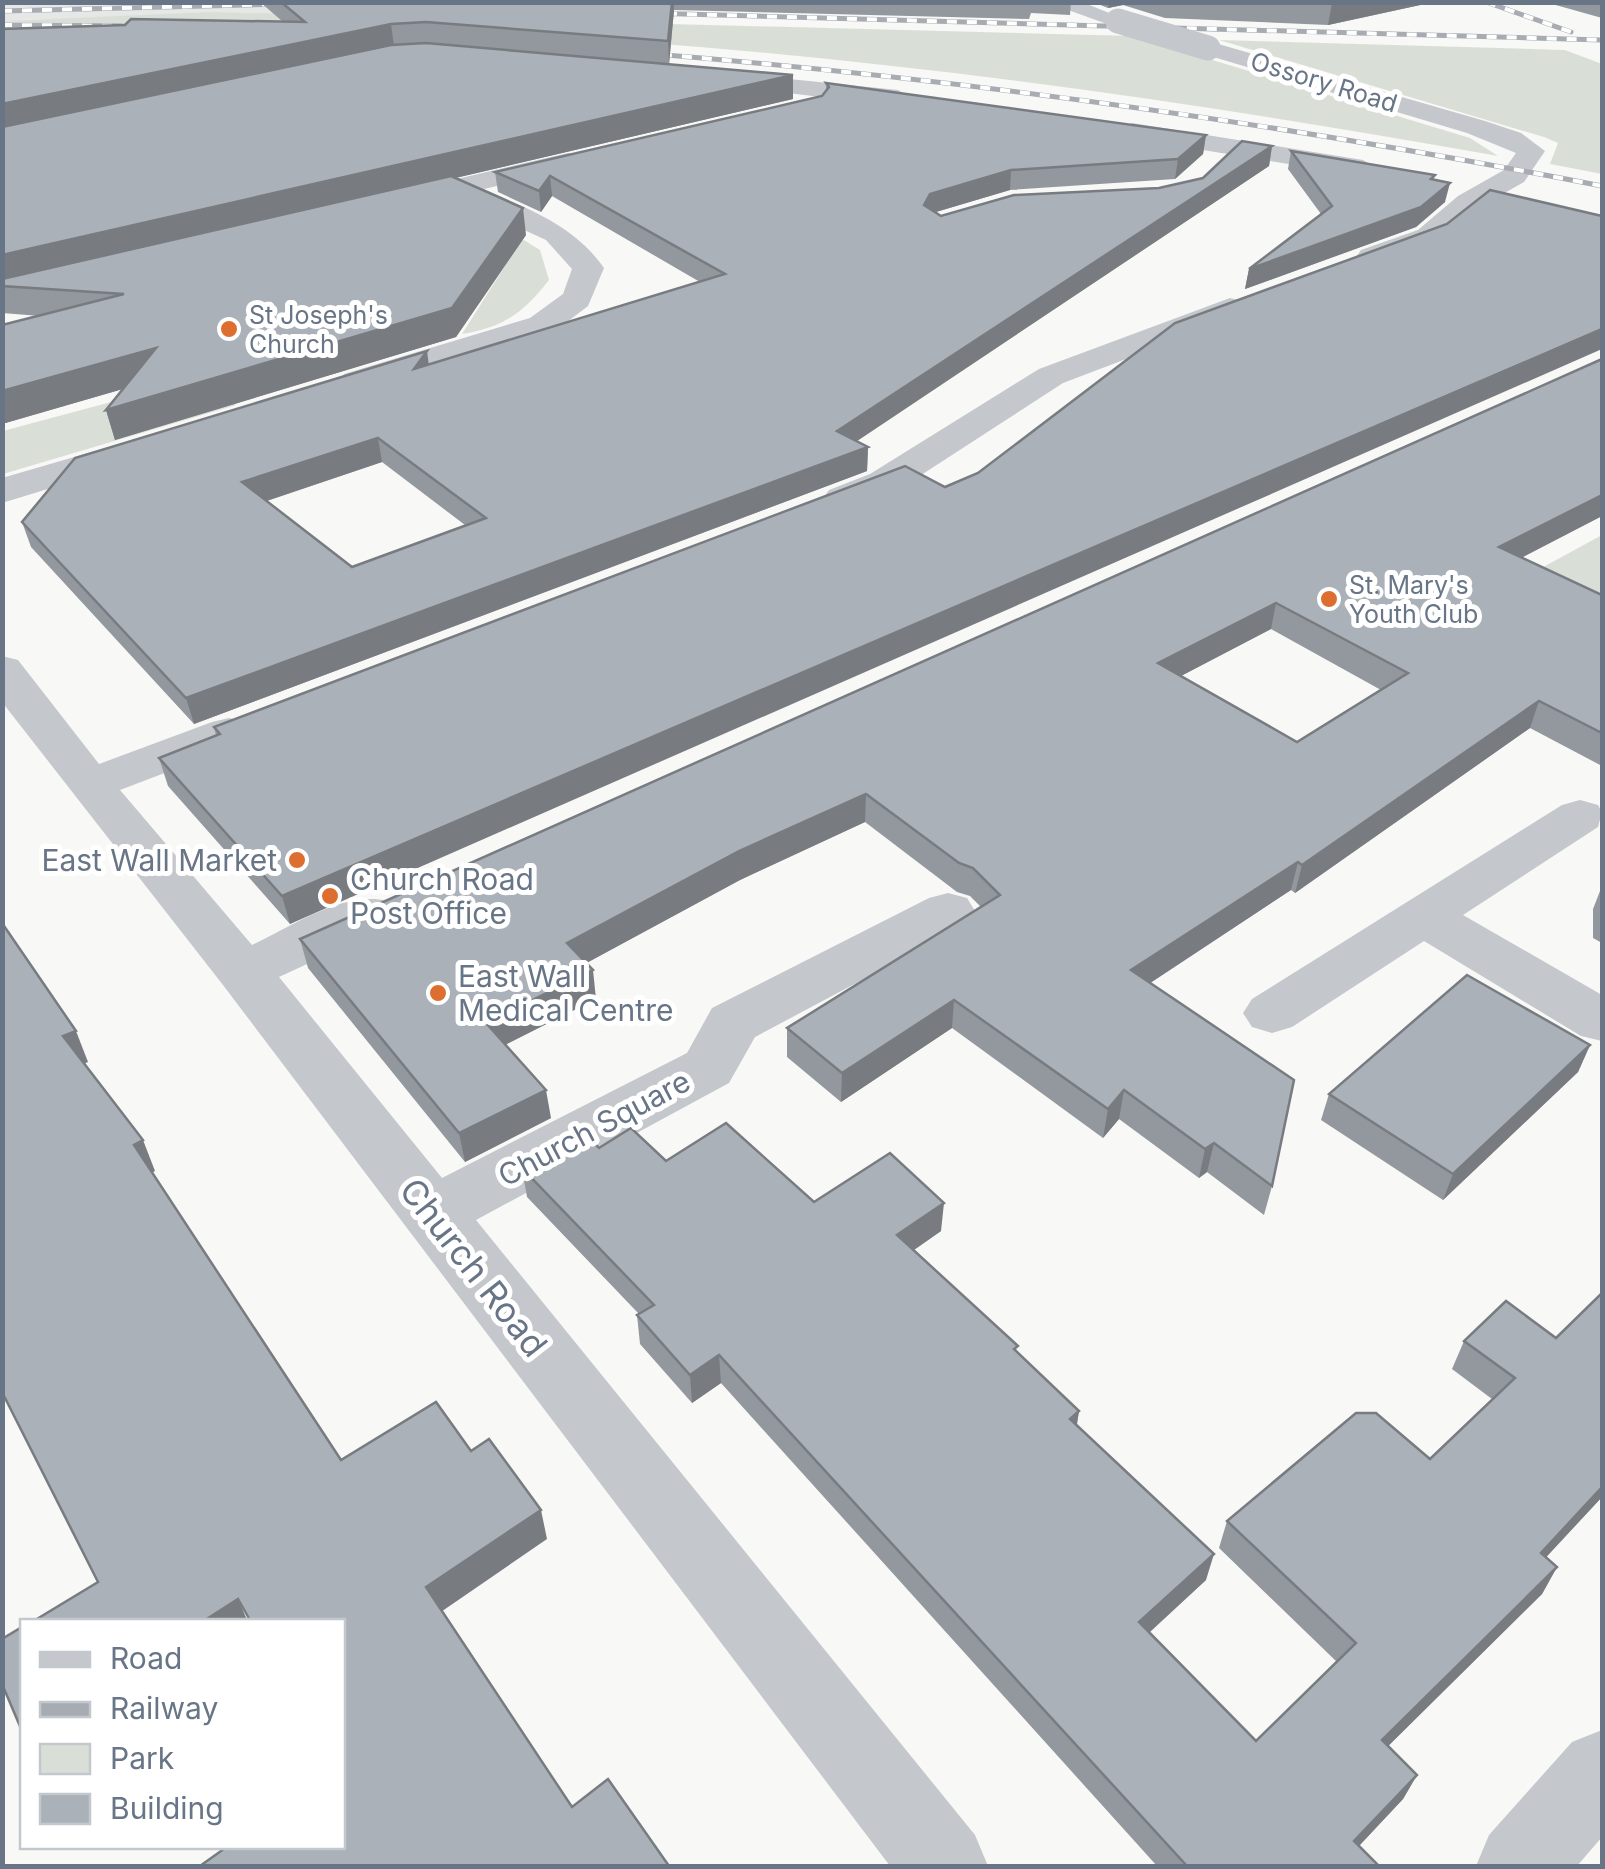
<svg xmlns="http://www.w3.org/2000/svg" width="1605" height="1869" viewBox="0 0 1605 1869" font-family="Inter,sans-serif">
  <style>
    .built { fill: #e6e7e7 }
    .green { fill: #d9dfd7 }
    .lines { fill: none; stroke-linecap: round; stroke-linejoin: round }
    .street { fill: #c4c7cb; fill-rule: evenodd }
    .rail-casing { stroke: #a7abb2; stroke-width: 5 }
    .rail { stroke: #fff; stroke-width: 4; stroke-dasharray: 10; stroke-linecap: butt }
    .street-bridge { stroke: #c4c7cb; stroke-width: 25 }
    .wall { fill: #93989e; fill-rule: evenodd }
    .shaded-wall { fill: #787c81 }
    .building { fill: #abb1b8; stroke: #787c81; stroke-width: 2.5; fill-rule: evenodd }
    .poi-dot { fill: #de6e30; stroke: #fff; stroke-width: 4 }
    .labels { text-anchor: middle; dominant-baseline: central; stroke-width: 10; stroke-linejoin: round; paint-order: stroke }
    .far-street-label { font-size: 25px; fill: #687586; stroke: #fff }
    .far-poi-label { font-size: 25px; fill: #687586; stroke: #fff; text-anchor: start }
    .poi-label { font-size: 30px; fill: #687586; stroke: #fff; text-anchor: start }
    .street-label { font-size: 30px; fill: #687586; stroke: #fff }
    .near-street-label { font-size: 35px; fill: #687586; stroke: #fff }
  </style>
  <rect width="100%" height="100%" fill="#f8f8f6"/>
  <path class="built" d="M3 2 335 3 313 13 14 20 182 23 3 34Z"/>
  <g class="green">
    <path d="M212 12 1133 36 1470 138 1498 156C1163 96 825 49 486 33 325 26 163 27 3 21Z"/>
    <path d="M1219 40 1565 50 1602 64V174L1550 164 1558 143 1544 137Z"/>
    <path d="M522 239 540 250 549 280C523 313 504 327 462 334Z"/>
    <path d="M204 377 236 405 3 474V431Z"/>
    <path d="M1602 535V615L1523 578Z"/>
  </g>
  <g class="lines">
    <g class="street">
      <path d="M1046 2H1082L1129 21 1118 28Z"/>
      <path d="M1208 41 1485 121 1521 133 1545 151 1524 182 1478 208 1440 242 1383 264H1361L1356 257 1361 250 1418 230 1458 196 1504 170 1516 153 1467 133 1200 53V43Z"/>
      <path d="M720 72 898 90 911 98 898 106 711 84 708 79 711 74Z"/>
      <path d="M1132 123 1363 160 1377 168 1363 176 1123 137 1119 131Z"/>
      <path d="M568 153 578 155 582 161 578 167 484 189C530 210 574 225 604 268L588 306 554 332 370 390H344L339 382 344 374 530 318 563 294 572 269 546 240 453 197 399 210 384 201 389 195Z"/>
      <path d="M1230 298 1242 301 1246 308 1242 315 1063 383 898 490 843 510 829 506 823 498 829 490 870 474 1039 369Z"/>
      <path d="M136 439 149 442 155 450 149 458 2 503V478Z"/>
      <path d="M2 656 18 660 99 764 212 722 229 718 246 722 253 732 246 742 120 790 252 945C291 927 344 890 387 901L395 914 387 927 279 977 442 1178 687 1053 712 1008 929 898 948 893 967 898 975 911 967 924 755 1037 729 1083 476 1220 975 1835 988 1866H890L223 985 2 702Z"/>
      <path d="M1580 800 1598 805 1602 812 1598 827 1463 915 1602 995V1041L1581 1036 1424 941 1292 1027 1272 1033 1252 1027 1243 1013 1252 999 1562 805Z"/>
      <path d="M1602 1730V1837L1577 1866H1476L1489 1835 1572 1742Z"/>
    </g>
    <defs>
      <g id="rail">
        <path d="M1486 2 1571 32"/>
        <path d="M2 11 287 4"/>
        <path d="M647 13 1602 40"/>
        <path d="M2 25 143 26"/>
        <path d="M642 53C965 79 1284 124 1602 186"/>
      </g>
    </defs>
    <use href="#rail" class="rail-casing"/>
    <use href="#rail" class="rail"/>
    <path class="street-bridge" d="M1118 21 1208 48"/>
  </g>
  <g class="wall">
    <path d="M260 2H1071L1070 15 1031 13 1029 19 674 10 669 64 522 52 793 99 455 178 526 235 456 337 115 440 106 410 123 389 2 424V325L40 316 2 313V29L282 21Z"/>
    <path d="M1093 2H1434L1328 25 1165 18 1123 5 1108 8Z"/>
    <path d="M1545 2H1602V18Z"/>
    <path d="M826 83 1206 135 1203 154 1175 179 1010 190 936 212 941 216 1159 188 1203 178 1272 146 1269 166 857 441 868 447 867 471 194 724 31 547 22 522 429 365 700 282 552 196 541 212 498 192 495 172 822 96 826 91ZM382 462 465 525 352 567 267 501Z"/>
    <path d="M1291 151 1434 180 1445 202 1416 227 1245 289 1249 269 1321 214 1288 169Z"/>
    <path d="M1602 216 290 924 168 786 159 758 216 735 214 727 945 487Z"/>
    <path d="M1602 359V516L1522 557 1602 595V766L1530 728 1295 893 1291 890 1150 983 1272 1186 1264 1215 1207 1172 1199 1178 1119 1119 1103 1138 952 1028 841 1102 787 1057V1028L981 907 970 896 957 892 865 822 740 880 586 963 596 999 506 1044 551 1118 465 1162 308 968 300 939ZM1271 629 1381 690 1297 742 1181 676Z"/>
    <path d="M1602 886V943L1593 938V909Z"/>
    <path d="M1590 1045 1578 1072 1443 1200 1321 1120 1329 1094Z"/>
    <path d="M599 1148 666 1161 814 1202 941 1231 914 1250 1017 1352 1079 1411 1077 1425 1206 1580 1149 1633 1256 1741 1337 1662 1219 1548 1227 1521 1430 1459 1492 1399 1452 1369 1464 1341 1556 1338 1602 1293V1497L1546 1557 1557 1567 1542 1594 1388 1746 1417 1775 1403 1799 1359 1846 1379 1866H1157L721 1383 692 1403 640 1344 637 1315 639 1314 527 1197 522 1168Z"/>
  </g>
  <g class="shaded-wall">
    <path d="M672 2H674V10L669 64 668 41Z"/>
    <path d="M1109 2H1123V5L1108 8Z"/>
    <path d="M1335 2H1434L1328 25 1332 3Z"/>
    <path d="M391 24 394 46 2 129V104Z"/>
    <path d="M793 75V99L2 284V255Z"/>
    <path d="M1206 135 1203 154 1175 179 1178 159Z"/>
    <path d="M1272 146 1269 166 836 455 837 431Z"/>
    <path d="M1011 170 1010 190 929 214 924 205 930 194Z"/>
    <path d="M550 176 552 196 541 212 539 191Z"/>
    <path d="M1450 183 1445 202 1416 227 1245 289 1249 269Z"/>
    <path d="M523 208 526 235 456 337 115 440 106 410Z"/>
    <path d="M1602 329V349L290 924 282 896Z"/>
    <path d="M156 348 164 377 2 424V391Z"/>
    <path d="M427 351 430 374 414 369Z"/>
    <path d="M378 438 382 462 248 507 242 482Z"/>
    <path d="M868 447 867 471 194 724 186 698Z"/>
    <path d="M1602 495V516L1492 573 1499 547Z"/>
    <path d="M1276 603 1271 629 1154 690 1158 663Z"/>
    <path d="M1539 701 1530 728 1295 893 1302 865Z"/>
    <path d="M866 794 865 822 740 880 570 972 567 943 739 851Z"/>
    <path d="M1298 862 1291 890 1126 999 1131 970Z"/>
    <path d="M593 970 596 999 491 1052 486 1023Z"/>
    <path d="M954 1000 952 1028 841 1102 842 1073Z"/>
    <path d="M76 1031 88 1062 76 1067 63 1036Z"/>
    <path d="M1590 1045 1578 1072 1443 1200 1453 1174Z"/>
    <path d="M546 1090 551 1118 465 1162 459 1133Z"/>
    <path d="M1124 1090 1119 1119 1103 1138 1108 1109Z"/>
    <path d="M143 1140 155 1171 146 1176 134 1145Z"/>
    <path d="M1214 1143 1207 1172 1199 1178 1205 1149Z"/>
    <path d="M944 1203 941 1231 895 1263 897 1235Z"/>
    <path d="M719 1355 721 1383 692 1403 690 1375Z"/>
    <path d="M1079 1411 1074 1439 1070 1419Z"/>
    <path d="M1602 1487V1497L1525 1580 1541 1553Z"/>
    <path d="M541 1510 547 1539 435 1616 426 1587Z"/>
    <path d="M1214 1554 1206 1580 1131 1649 1139 1622Z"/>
    <path d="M1557 1567 1542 1594 1369 1765 1382 1740Z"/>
    <path d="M238 1599 248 1622H202Z"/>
    <path d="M1417 1775 1403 1799 1341 1865 1354 1841Z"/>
  </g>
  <g class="building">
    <path d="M281 2H672L668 41 426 22 391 24 2 104V29L125 25 131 19 305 22Z"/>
    <path d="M426 43 793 75 2 255V127L391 45Z"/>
    <path d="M826 83 1206 135 1178 159 1011 170 930 194 924 205 941 216 1014 195 1159 188 1203 178 1242 141 1272 146 837 431 868 447 186 698 22 522 75 458 427 351 414 369 725 274 550 176 539 191 495 172 822 96 829 87ZM378 438 486 518 352 567 242 482Z"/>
    <path d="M1291 151 1435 175 1431 179 1450 183 1421 207 1249 269 1332 206Z"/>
    <path d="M451 176 523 208 452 308 106 410 156 348 2 391V325L124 294 2 286V279Z"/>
    <path d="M1490 190 1602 216V329L282 896 159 758 220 734 214 727 905 466 945 487 978 473 1175 323 1447 224Z"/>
    <path d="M1602 359V495L1499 547 1602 595V733L1539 701 1302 865 1298 862 1131 970 1294 1080 1272 1186 1214 1143 1205 1149 1124 1090 1108 1109 954 1000 842 1073 787 1028 1000 895 973 868 959 863 866 794 739 851 567 943 593 970 486 1023 546 1090 459 1133 300 939ZM1276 603 1408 673 1297 742 1158 663Z"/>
    <path d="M2 923 76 1031 63 1036 143 1140 134 1145 341 1460 436 1402 471 1451 489 1439 541 1510 426 1587 572 1807 608 1779 669 1866H200L228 1846H342V1622H251L238 1599 202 1622H32L98 1582 2 1392Z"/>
    <path d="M1467 975 1590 1045 1453 1174 1329 1094Z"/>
    <path d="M726 1123 814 1202 890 1153 944 1203 897 1235 1018 1346 1014 1349 1079 1411 1070 1419 1214 1554 1139 1622 1256 1741 1356 1643 1227 1521 1356 1413H1376L1430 1459 1515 1378 1464 1341 1506 1301 1556 1338 1602 1293V1487L1541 1553 1557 1567 1382 1740 1417 1775 1354 1841 1379 1866H1187L719 1355 690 1375 637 1315 654 1305 522 1168 586 1134 599 1148 631 1128 666 1161Z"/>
    <path d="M22 1627V1731L2 1684V1639Z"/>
  </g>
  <g class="poi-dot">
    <circle cx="229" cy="329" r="10"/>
    <circle cx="1329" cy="599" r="10"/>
    <circle cx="297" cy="860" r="10"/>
    <circle cx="330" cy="896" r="10"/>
    <circle cx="438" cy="993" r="10"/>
  </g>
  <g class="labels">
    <g class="far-street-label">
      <text transform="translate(1324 82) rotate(17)">Ossory Road</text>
    </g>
    <g class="far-poi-label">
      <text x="249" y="315">St Joseph's<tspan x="249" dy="29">Church</tspan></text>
      <text x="1349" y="585">St. Mary's<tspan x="1349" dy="29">Youth Club</tspan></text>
    </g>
    <g class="poi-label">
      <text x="277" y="860" text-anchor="end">East Wall Market</text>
      <text x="350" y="879">Church Road<tspan x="350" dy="34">Post Office</tspan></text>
      <text x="458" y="976">East Wall<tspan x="458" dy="34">Medical Centre</tspan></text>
    </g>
    <g class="street-label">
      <text transform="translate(594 1128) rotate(-28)">Church Square</text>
    </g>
    <g class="near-street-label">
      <text transform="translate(474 1267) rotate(52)">Church Road</text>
    </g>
  </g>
  <rect width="1605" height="1869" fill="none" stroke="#687586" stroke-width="10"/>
  <rect x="20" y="1619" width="325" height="230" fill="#ffffff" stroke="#c3c8cf" stroke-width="2.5"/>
  <rect x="40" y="1652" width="50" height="15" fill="#c4c7cb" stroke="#c3c8cf" stroke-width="2.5"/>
  <text x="110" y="1669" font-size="30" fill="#687586">Road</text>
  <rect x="40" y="1702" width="50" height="15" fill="#a7abb2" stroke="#c3c8cf" stroke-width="2.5"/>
  <text x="110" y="1719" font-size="30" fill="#687586">Railway</text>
  <rect x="40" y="1744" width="50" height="30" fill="#d9dfd7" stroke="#c3c8cf" stroke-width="2.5"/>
  <text x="110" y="1769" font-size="30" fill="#687586">Park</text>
  <rect x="40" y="1794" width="50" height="30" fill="#abb1b8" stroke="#c3c8cf" stroke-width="2.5"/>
  <text x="110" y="1819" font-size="30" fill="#687586">Building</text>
</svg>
